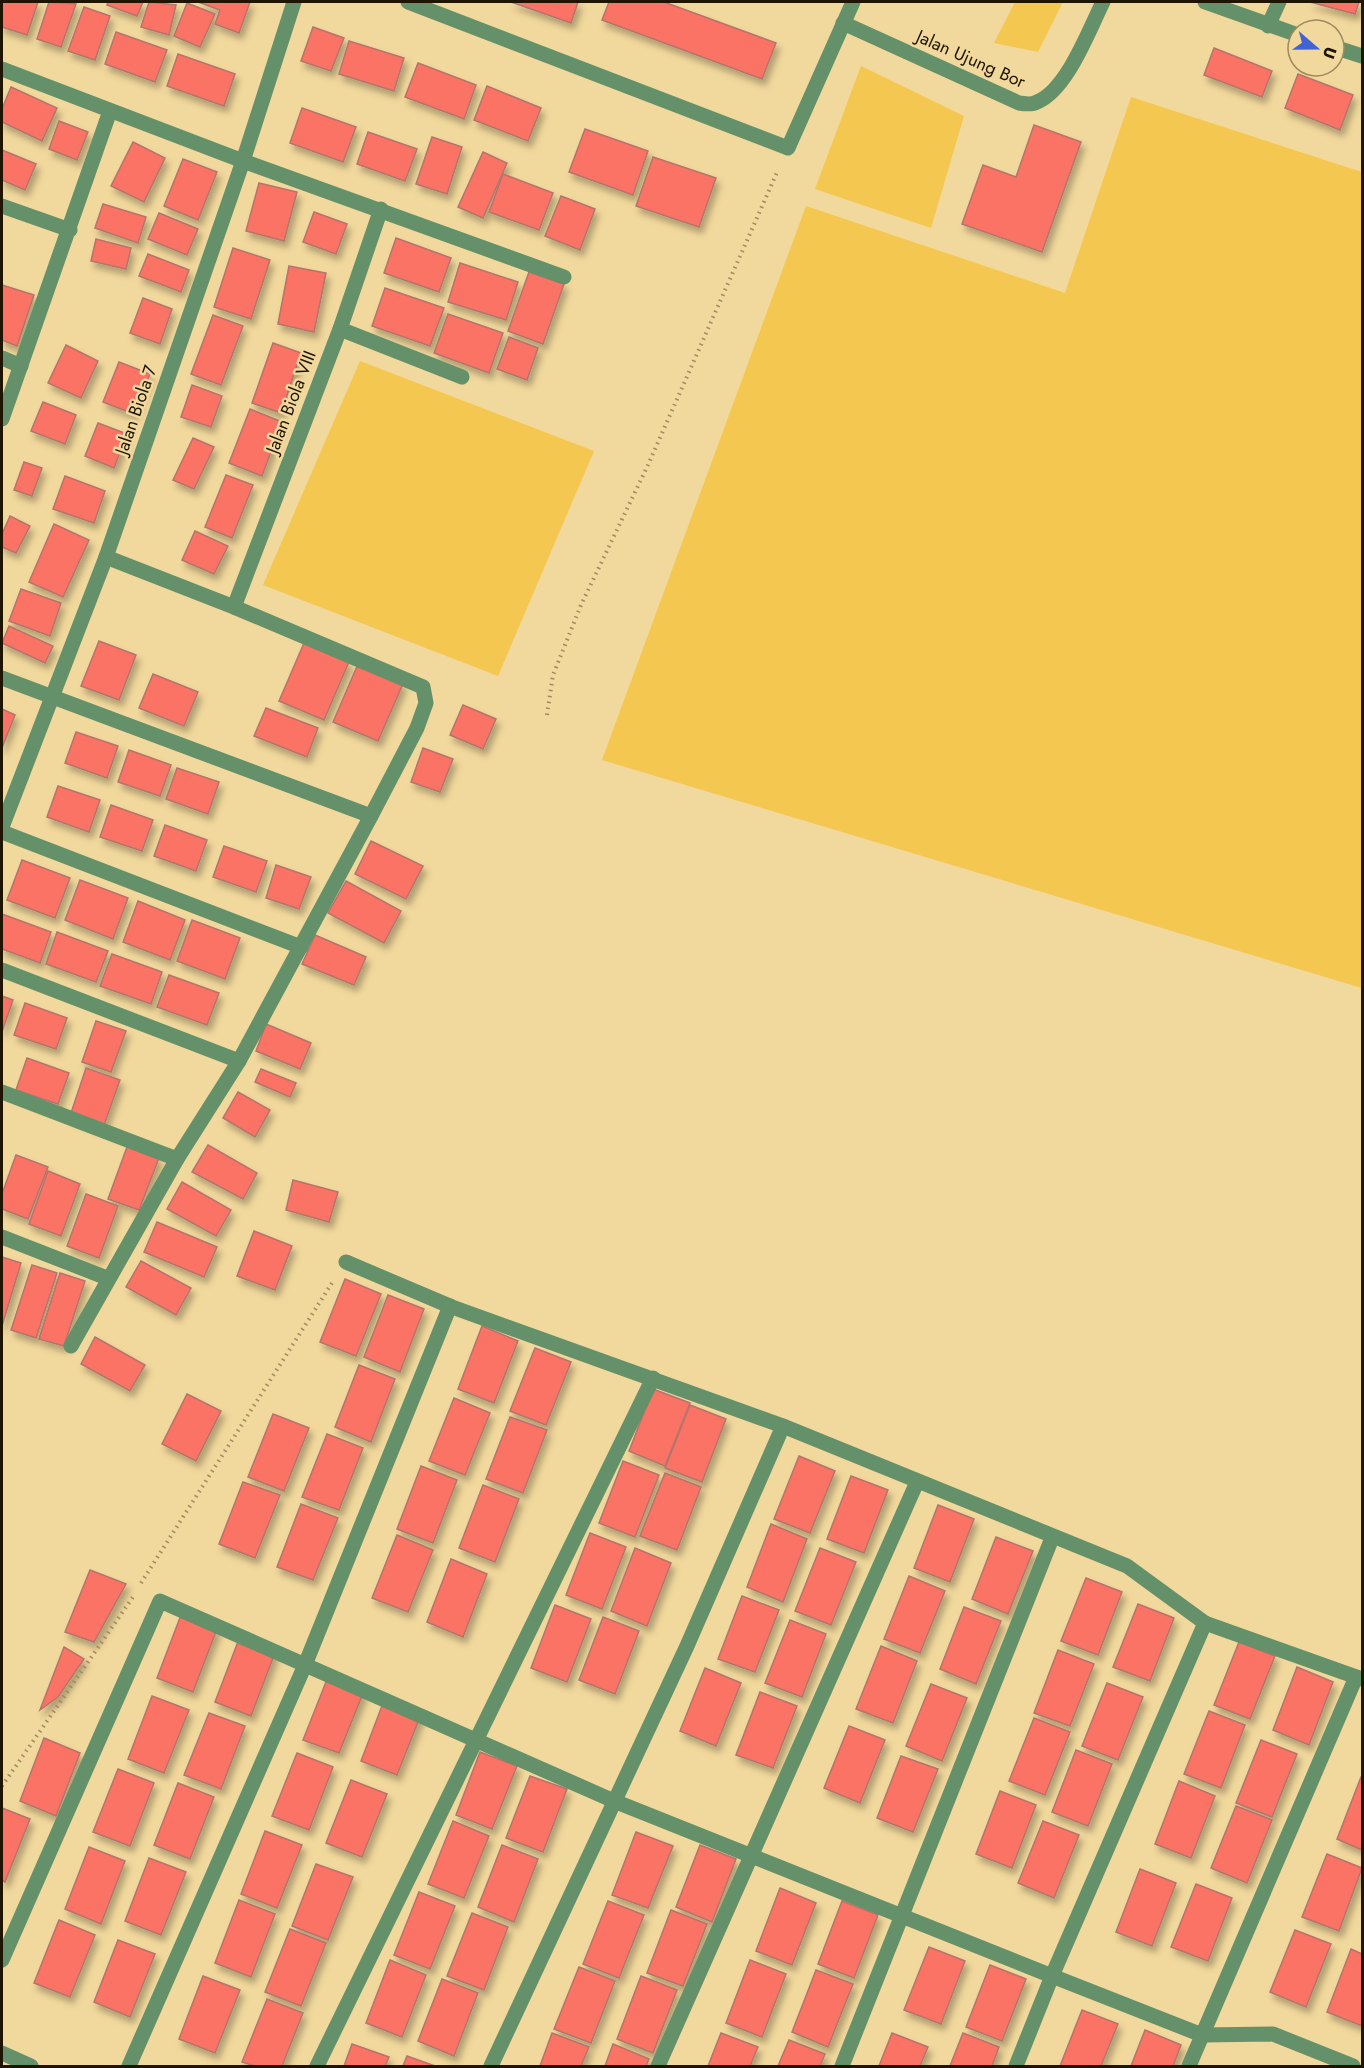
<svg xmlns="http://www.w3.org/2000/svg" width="1364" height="2068" viewBox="0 0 1364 2068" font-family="Jost,sans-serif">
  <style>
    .green { fill: #f4c750 }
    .building { fill: #fa7365; stroke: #b4746c; stroke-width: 1.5; filter: url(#shadow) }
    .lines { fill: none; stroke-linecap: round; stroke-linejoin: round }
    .path { stroke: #9e8b5f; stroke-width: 4; stroke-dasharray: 1.5 4.5; stroke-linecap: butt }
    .minor { stroke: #64916a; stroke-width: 15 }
    .labels { text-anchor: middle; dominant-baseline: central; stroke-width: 5; stroke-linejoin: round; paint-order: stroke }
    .street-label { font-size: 18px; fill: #1e1400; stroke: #f1d89c }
  </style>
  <defs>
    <filter id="shadow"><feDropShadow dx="3.5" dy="6" stdDeviation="3" flood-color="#0004"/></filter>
  </defs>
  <rect width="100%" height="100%" fill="#f1d89c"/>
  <g class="green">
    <path d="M1015 2H1063L1038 52 994 43Z"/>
    <path d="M861 66 964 116 931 228 815 189Z"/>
    <path d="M1131 97 1362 172V988L602 760 806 206 1065 293Z"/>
    <path d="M360 361 594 451 498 676 263 585Z"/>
  </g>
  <g class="building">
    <path d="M2 2H38L27 35 2 27Z"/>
    <path d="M49 2 76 4 61 47 37 39Z"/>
    <path d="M108 2H143L137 16 107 5Z"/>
    <path d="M149 2 176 5 169 35 141 27Z"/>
    <path d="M198 2H250L239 33 215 24 220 10Z"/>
    <path d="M511 2H578L571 23Z"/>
    <path d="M609 2H664L776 43 762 79 602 20Z"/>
    <path d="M1310 2H1359L1355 14Z"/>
    <path d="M187 3 215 14 200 47 174 36Z"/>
    <path d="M84 7 110 16 95 60 68 51Z"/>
    <path d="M313 27 344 38 331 71 301 61Z"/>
    <path d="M116 32 167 50 155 82 105 64Z"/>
    <path d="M349 41 404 58 394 91 339 74Z"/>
    <path d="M1214 48 1272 71 1262 97 1204 75Z"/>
    <path d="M178 54 235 74 224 106 167 86Z"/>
    <path d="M418 63 476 85 464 119 405 97Z"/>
    <path d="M1298 74 1353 95 1340 130 1285 108Z"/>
    <path d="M487 86 541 108 528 141 474 120Z"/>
    <path d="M11 87 57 108 42 141 2 122V109Z"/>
    <path d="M302 108 356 127 343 162 290 143Z"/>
    <path d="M59 121 88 132 77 160 49 149Z"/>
    <path d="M1034 125 1081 142 1042 252 962 224 983 165 1016 177Z"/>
    <path d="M585 129 648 151 633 195 569 172Z"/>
    <path d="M368 132 417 149 405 181 357 164Z"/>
    <path d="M432 137 462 147 447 194 416 184Z"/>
    <path d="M133 142 165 158 144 202 111 186Z"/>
    <path d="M2 150 36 164 25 190 2 180Z"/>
    <path d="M483 152 507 163 483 218 458 207Z"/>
    <path d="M653 157 716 178 699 227 636 206Z"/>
    <path d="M183 159 217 172 198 220 164 206Z"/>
    <path d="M503 174 553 193 539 230 489 212Z"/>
    <path d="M259 183 297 192 284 241 246 231Z"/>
    <path d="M561 196 595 209 580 250 545 236Z"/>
    <path d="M103 204 146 217 138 243 95 228Z"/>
    <path d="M314 212 347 224 336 254 303 242Z"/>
    <path d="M159 213 198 229 187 255 148 239Z"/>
    <path d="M396 238 451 258 439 292 384 273Z"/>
    <path d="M96 239 131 248 126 269 91 261Z"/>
    <path d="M233 248 270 260 251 319 214 307Z"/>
    <path d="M148 254 189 270 181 292 139 276Z"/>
    <path d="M460 263 518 282 506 320 448 302Z"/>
    <path d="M289 266 326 273 314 332 278 324Z"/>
    <path d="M529 272 564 284 543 344 508 331Z"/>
    <path d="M2 285 34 295 17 346 2 340Z"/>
    <path d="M385 288 444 308 430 346 372 326Z"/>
    <path d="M143 298 172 309 160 344 130 333Z"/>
    <path d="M448 314 503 333 489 373 434 353Z"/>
    <path d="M213 315 243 326 221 385 191 374Z"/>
    <path d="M509 337 538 348 527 380 497 369Z"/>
    <path d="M273 343 301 353 281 413 252 403Z"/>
    <path d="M66 345 98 361 81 398 48 383Z"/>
    <path d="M119 362 150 374 134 414 103 402Z"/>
    <path d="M192 385 222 396 211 427 181 417Z"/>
    <path d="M43 402 76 415 65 444 31 431Z"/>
    <path d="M250 409 282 422 262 476 229 463Z"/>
    <path d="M98 423 127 434 114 468 85 456Z"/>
    <path d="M193 438 214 447 194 489 173 480Z"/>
    <path d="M24 462 42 468 32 496 14 490Z"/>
    <path d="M226 475 253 485 232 538 205 527Z"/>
    <path d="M65 476 105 491 94 523 53 509Z"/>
    <path d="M10 516 30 526 16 553 2 547V534Z"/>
    <path d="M54 524 89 540 63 597 29 582Z"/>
    <path d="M195 531 228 546 214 574 182 560Z"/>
    <path d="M21 589 61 603 50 636 9 621Z"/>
    <path d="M9 626 53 646 45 663 2 643Z"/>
    <path d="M99 641 136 655 119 700 81 686Z"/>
    <path d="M304 643 349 662 324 720 279 701Z"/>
    <path d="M358 664 403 684 378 741 333 722Z"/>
    <path d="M153 674 198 692 184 726 139 708Z"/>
    <path d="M463 705 496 719 483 749 450 735Z"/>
    <path d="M266 708 318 728 307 757 254 736Z"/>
    <path d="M2 709 15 715 2 748Z"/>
    <path d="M76 732 118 746 107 778 65 763Z"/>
    <path d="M423 748 453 759 440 792 411 782Z"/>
    <path d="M129 750 171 765 160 796 118 782Z"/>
    <path d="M177 768 219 782 208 814 166 799Z"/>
    <path d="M58 786 100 800 89 832 47 817Z"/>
    <path d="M111 805 153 820 142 851 100 837Z"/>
    <path d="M165 825 207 840 196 871 154 856Z"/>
    <path d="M371 841 423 866 406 899 355 874Z"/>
    <path d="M224 846 267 861 256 892 213 877Z"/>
    <path d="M22 860 70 878 55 918 7 900Z"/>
    <path d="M276 865 311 877 299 909 266 898Z"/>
    <path d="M80 880 128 898 113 939 65 920Z"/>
    <path d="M346 881 401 911 384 943 328 913Z"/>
    <path d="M138 901 185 920 170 960 123 942Z"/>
    <path d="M2 914 51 932 40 963 2 949Z"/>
    <path d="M192 920 240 938 225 979 177 961Z"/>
    <path d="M57 932 108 951 96 982 46 964Z"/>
    <path d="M315 935 366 957 354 985 302 964Z"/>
    <path d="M112 954 162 972 151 1004 100 986Z"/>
    <path d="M169 975 219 993 207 1025 157 1007Z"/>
    <path d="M2 996 13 1000 2 1032Z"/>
    <path d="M25 1003 67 1018 56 1049 14 1035Z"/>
    <path d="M96 1021 126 1031 111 1072 82 1062Z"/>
    <path d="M266 1024 311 1043 300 1069 256 1051Z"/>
    <path d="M27 1058 69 1073 58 1104 16 1090Z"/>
    <path d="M86 1068 120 1080 103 1128 70 1116Z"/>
    <path d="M261 1069 296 1083 290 1097 255 1082Z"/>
    <path d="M238 1092 270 1110 255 1137 223 1118Z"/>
    <path d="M208 1145 257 1173 243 1199 192 1172Z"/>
    <path d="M127 1147 159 1158 139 1210 108 1199Z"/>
    <path d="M16 1155 48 1167 28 1219 2 1209V1194Z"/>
    <path d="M48 1171 80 1184 61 1236 29 1224Z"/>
    <path d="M293 1180 338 1192 329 1222 286 1210Z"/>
    <path d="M182 1182 231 1210 216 1236 167 1209Z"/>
    <path d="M86 1194 118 1206 99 1258 67 1246Z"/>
    <path d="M157 1222 217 1247 204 1277 144 1252Z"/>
    <path d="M254 1231 292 1246 275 1290 237 1276Z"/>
    <path d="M2 1257 21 1263 2 1326Z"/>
    <path d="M141 1261 191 1288 176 1315 126 1287Z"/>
    <path d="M32 1265 57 1273 36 1338 11 1330Z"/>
    <path d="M60 1273 85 1281 64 1346 39 1339Z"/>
    <path d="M345 1279 381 1294 356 1356 320 1342Z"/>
    <path d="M388 1295 424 1309 400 1372 364 1357Z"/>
    <path d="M482 1326 518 1341 494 1403 458 1389Z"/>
    <path d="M95 1337 145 1365 130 1391 81 1364Z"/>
    <path d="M535 1348 571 1362 546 1425 510 1411Z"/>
    <path d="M359 1365 395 1379 371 1442 335 1427Z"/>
    <path d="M653 1389 690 1403 665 1466 629 1451Z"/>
    <path d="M187 1394 221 1411 196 1461 162 1444Z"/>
    <path d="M454 1398 490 1413 465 1475 429 1461Z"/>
    <path d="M690 1405 726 1419 702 1482 665 1468Z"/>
    <path d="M273 1414 309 1428 284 1491 248 1477Z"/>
    <path d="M510 1417 547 1430 523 1493 486 1479Z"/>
    <path d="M327 1434 363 1448 339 1510 302 1497Z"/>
    <path d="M799 1456 835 1471 810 1533 774 1519Z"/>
    <path d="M623 1461 659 1475 635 1537 599 1523Z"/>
    <path d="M421 1466 457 1480 433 1543 397 1529Z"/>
    <path d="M665 1473 701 1487 677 1550 640 1536Z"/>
    <path d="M851 1476 888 1490 864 1553 827 1539Z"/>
    <path d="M243 1482 280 1495 255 1558 219 1544Z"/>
    <path d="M483 1485 519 1499 495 1562 459 1548Z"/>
    <path d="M301 1504 338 1518 313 1580 277 1567Z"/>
    <path d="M938 1505 974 1519 950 1582 914 1568Z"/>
    <path d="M771 1524 807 1539 783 1602 747 1587Z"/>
    <path d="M590 1533 626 1547 602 1609 566 1595Z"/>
    <path d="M397 1535 433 1550 408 1612 372 1598Z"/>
    <path d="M996 1537 1033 1551 1008 1614 972 1599Z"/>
    <path d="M635 1548 671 1563 647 1626 611 1611Z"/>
    <path d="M820 1548 856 1562 831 1625 795 1611Z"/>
    <path d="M451 1559 487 1574 463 1637 427 1622Z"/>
    <path d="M90 1570 126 1584 94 1642 65 1632Z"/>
    <path d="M909 1576 945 1591 920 1653 884 1639Z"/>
    <path d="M1086 1578 1122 1592 1098 1655 1061 1641Z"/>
    <path d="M742 1596 779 1610 755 1672 718 1659Z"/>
    <path d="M1138 1604 1174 1618 1150 1681 1113 1667Z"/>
    <path d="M555 1605 591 1619 567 1682 531 1668Z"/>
    <path d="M964 1607 1001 1621 976 1684 940 1669Z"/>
    <path d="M181 1615 217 1629 193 1692 157 1678Z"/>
    <path d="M603 1617 639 1631 615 1694 579 1680Z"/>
    <path d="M790 1620 826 1634 802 1697 765 1683Z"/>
    <path d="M239 1639 275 1653 251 1716 215 1702Z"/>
    <path d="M1239 1642 1275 1656 1250 1719 1214 1705Z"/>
    <path d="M881 1646 917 1661 893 1723 856 1709Z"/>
    <path d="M64 1647 84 1659 58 1697 40 1710Z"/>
    <path d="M1058 1650 1094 1664 1070 1726 1034 1713Z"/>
    <path d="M1297 1667 1333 1682 1309 1745 1273 1730Z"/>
    <path d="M705 1668 741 1683 716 1746 680 1731Z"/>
    <path d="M328 1677 364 1691 339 1753 303 1740Z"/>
    <path d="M1107 1683 1143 1697 1118 1760 1082 1746Z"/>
    <path d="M931 1684 967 1698 942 1761 906 1746Z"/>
    <path d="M760 1692 797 1706 773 1768 736 1755Z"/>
    <path d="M152 1696 189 1710 164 1773 128 1759Z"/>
    <path d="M385 1698 422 1712 397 1775 361 1761Z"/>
    <path d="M1209 1711 1245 1725 1221 1788 1184 1774Z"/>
    <path d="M209 1713 245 1726 221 1789 184 1775Z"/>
    <path d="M1034 1718 1070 1732 1045 1795 1009 1781Z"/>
    <path d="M849 1726 885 1740 860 1803 824 1788Z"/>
    <path d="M44 1738 80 1753 56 1816 20 1801Z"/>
    <path d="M1261 1740 1297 1754 1272 1817 1236 1803Z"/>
    <path d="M1076 1750 1112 1764 1088 1826 1052 1812Z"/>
    <path d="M480 1752 517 1766 492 1829 456 1815Z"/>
    <path d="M297 1753 333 1767 309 1830 272 1816Z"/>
    <path d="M901 1756 938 1769 913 1832 877 1818Z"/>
    <path d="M118 1769 154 1783 130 1846 93 1832Z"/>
    <path d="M530 1776 567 1789 543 1852 506 1838Z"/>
    <path d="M1361 1777H1362V1850L1337 1839Z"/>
    <path d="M351 1780 387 1794 362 1857 326 1843Z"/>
    <path d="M1179 1781 1215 1796 1191 1858 1155 1844Z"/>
    <path d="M178 1783 214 1797 190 1859 154 1845Z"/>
    <path d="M1000 1791 1036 1805 1012 1868 976 1854Z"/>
    <path d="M1236 1806 1272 1820 1247 1883 1211 1868Z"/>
    <path d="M2 1808 30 1819 5 1882 2 1880Z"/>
    <path d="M453 1821 489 1836 464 1898 428 1884Z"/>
    <path d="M1043 1821 1079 1835 1054 1898 1018 1883Z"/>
    <path d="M265 1831 302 1845 277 1908 241 1894Z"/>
    <path d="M636 1832 673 1846 648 1908 612 1895Z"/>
    <path d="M502 1845 538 1859 514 1922 478 1907Z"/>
    <path d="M700 1845 736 1859 712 1922 676 1907Z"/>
    <path d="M89 1847 125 1861 101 1924 65 1909Z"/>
    <path d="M1327 1854 1362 1868 1339 1931 1302 1917Z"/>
    <path d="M149 1858 186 1872 161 1935 125 1921Z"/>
    <path d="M316 1864 353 1877 328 1940 292 1926Z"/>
    <path d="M1140 1869 1176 1883 1152 1946 1116 1932Z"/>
    <path d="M1196 1884 1232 1898 1208 1961 1171 1947Z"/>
    <path d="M780 1888 816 1903 792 1965 756 1951Z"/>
    <path d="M419 1892 455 1906 430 1969 394 1955Z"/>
    <path d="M239 1900 275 1914 251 1977 215 1963Z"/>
    <path d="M608 1901 644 1915 619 1978 583 1964Z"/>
    <path d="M842 1901 878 1915 854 1978 818 1964Z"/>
    <path d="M671 1910 707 1924 683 1986 647 1973Z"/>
    <path d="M472 1913 508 1927 484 1990 447 1976Z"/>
    <path d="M59 1920 95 1935 70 1997 34 1983Z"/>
    <path d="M290 1929 326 1943 301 2006 265 1992Z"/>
    <path d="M1295 1930 1331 1944 1306 2007 1270 1992Z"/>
    <path d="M118 1940 155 1954 130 2017 94 2002Z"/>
    <path d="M929 1947 965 1961 941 2024 904 2010Z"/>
    <path d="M1351 1949 1362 1954V2026L1327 2012Z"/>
    <path d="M390 1960 426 1975 402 2037 366 2023Z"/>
    <path d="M750 1960 786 1974 762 2037 726 2023Z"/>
    <path d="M990 1965 1026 1979 1002 2041 966 2027Z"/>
    <path d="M579 1967 615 1981 591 2043 554 2029Z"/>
    <path d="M816 1970 853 1984 828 2047 792 2032Z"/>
    <path d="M203 1976 240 1990 215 2053 179 2039Z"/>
    <path d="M641 1976 677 1990 653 2053 617 2039Z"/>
    <path d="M442 1979 478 1993 454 2056 418 2041Z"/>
    <path d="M267 1999 303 2013 282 2066H255L242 2062Z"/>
    <path d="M1082 2010 1118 2024 1101 2066H1060Z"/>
    <path d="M1145 2030 1181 2045 1173 2066H1131Z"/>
    <path d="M552 2033 589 2047 581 2066H540Z"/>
    <path d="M721 2033 758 2047 750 2066H708Z"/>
    <path d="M892 2033 928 2047 920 2066H879Z"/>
    <path d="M963 2033 999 2047 992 2066H950Z"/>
    <path d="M789 2040 825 2054 820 2066H778Z"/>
    <path d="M352 2044 389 2057 385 2066H344Z"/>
    <path d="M613 2044 649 2059 646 2066H605Z"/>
    <path d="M407 2056 435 2066H403Z"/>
  </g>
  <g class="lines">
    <g class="path">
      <path d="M547 715 553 675 581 605 648 465 778 170"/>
      <path d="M141 1583 332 1283"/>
      <path d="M2 1786 133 1597"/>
    </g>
    <g class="minor">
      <path d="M408 2 788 148 853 2"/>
      <path d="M1205 2 1298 35"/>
      <path d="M843 23 1019 103C1025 104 1032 105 1037 102 1067 90 1089 30 1103 2"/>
      <path d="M1268 26 1279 2"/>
      <path d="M1334 47 1362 56"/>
      <path d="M2 69 243 161 564 277"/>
      <path d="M2 206 70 230"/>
      <path d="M340 329 462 377"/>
      <path d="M2 358 21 366"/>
      <path d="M2 419 110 111"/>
      <path d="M234 607 340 329 381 209"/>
      <path d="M2 678 371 816"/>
      <path d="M2 827 106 557 243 161 294 2"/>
      <path d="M2 832 301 947"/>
      <path d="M2 970 239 1061"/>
      <path d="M2 1092 177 1159 239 1061 371 816 417 728 426 703 423 687 234 607 106 557"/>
      <path d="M2 1237 107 1278"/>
      <path d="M346 1262 452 1307 783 1426 1127 1566 1205 1623 1052 1976 1202 2035 1273 2034 1353 2066"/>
      <path d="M71 1346 177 1159"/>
      <path d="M1205 1623 1362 1679"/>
      <path d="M2 1960 160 1601 614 1801 1052 1976 1016 2066"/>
      <path d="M2 2053 31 2066"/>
      <path d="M129 2066 305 1665 450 1306"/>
      <path d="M317 2066 653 1378"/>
      <path d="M491 2066 687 1646 783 1426"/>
      <path d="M658 2066 917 1482"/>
      <path d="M842 2066 1052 1538"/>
      <path d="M1189 2066 1356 1677"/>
    </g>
  </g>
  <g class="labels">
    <g class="street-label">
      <text transform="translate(971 59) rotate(24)">Jalan Ujung Bor</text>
      <text transform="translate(291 402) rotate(-69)">Jalan Biola VIII</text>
      <text transform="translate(136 410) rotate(-71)">Jalan Biola 7</text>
    </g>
  </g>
  <rect width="1364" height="2068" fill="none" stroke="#1e1400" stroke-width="6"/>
  <g transform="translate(1316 48) rotate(110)"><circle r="28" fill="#f1d89c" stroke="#9d8a5e" stroke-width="1.5"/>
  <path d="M0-4.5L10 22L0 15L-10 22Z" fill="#4363d5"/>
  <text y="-9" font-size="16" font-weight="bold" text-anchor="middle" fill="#1e1400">U</text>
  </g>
</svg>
